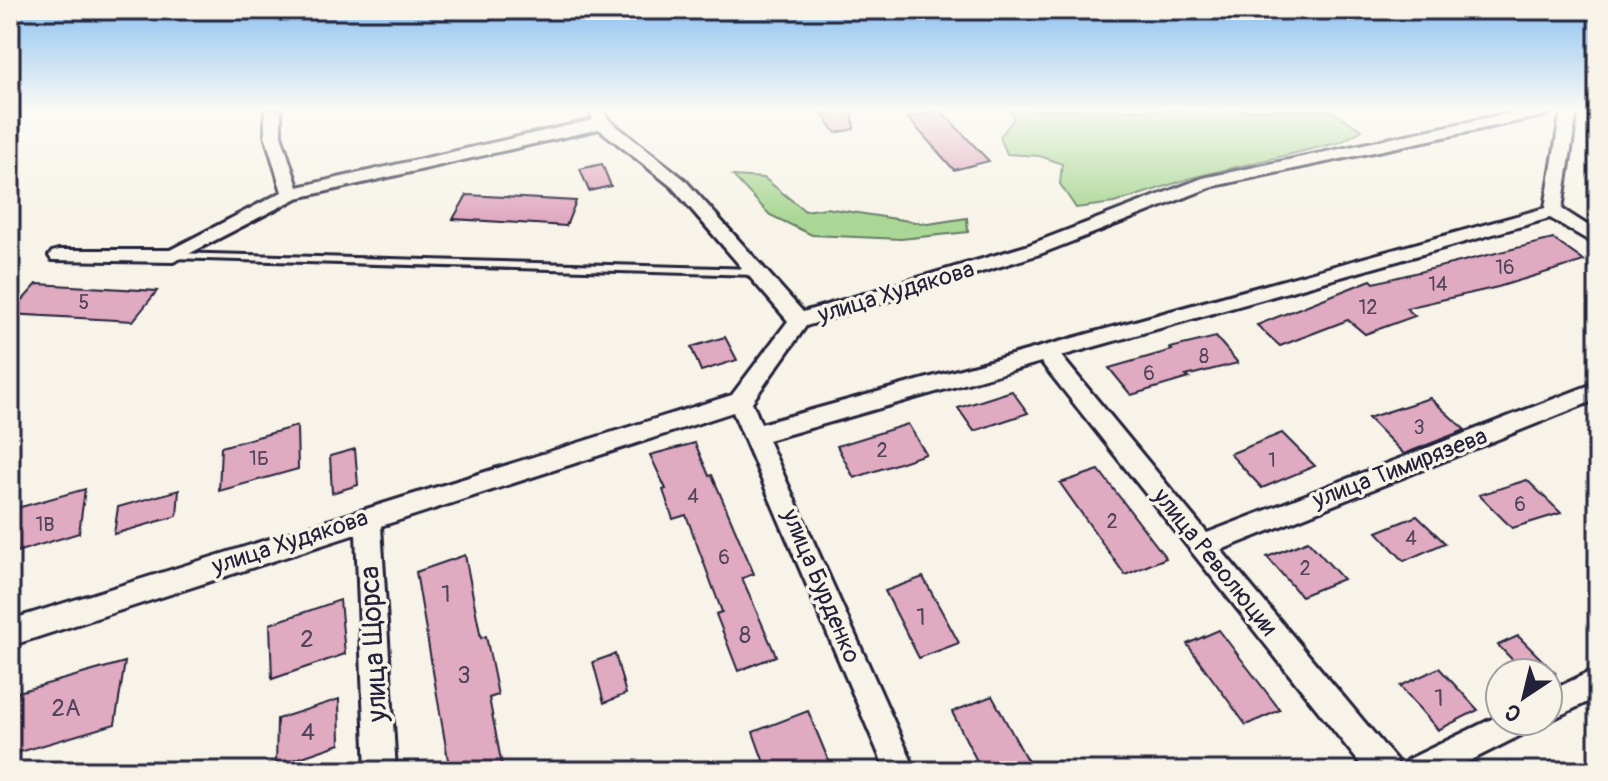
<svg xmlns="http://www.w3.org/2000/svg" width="1608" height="781" viewBox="0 0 1608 781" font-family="Pangolin,sans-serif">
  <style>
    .green { fill: #aad795; stroke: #667c68; stroke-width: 2 }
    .building { fill: #e0aac0; stroke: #22223b; stroke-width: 2 }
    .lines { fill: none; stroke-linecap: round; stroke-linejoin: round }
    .lane-casing { stroke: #22223b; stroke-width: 6 }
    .street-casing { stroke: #22223b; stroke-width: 6 }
    .lane { fill: #f7f3e8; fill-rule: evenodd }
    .street { fill: #f7f3e8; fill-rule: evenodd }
    .labels { text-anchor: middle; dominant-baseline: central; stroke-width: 7; stroke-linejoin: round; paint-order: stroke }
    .number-label { font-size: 20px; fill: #52445c }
    .street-label { font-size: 24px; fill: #22223b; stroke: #f7f3e8 }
    .near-number-label { font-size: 24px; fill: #52445c }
    .near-street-label { font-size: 28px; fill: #22223b; stroke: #f7f3e8 }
  </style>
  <rect width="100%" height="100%" fill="#f7f3e8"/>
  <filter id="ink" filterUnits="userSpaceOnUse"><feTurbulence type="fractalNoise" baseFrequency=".0125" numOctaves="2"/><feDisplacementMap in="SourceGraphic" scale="16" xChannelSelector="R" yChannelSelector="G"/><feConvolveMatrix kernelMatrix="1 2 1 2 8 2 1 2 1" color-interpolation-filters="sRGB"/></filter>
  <g filter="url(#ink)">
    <g class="green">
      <path d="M1009 110H1330L1362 130 1341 142 1191 178 1114 203 1076 208 1060 184 1062 164 1040 156 1007 154 1000 137 1014 118Z"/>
      <path d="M733 176 764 178 805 211 826 208 928 224 967 218 968 232 901 239 812 235 770 215Z"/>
    </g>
    <g class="building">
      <path d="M819 110H852L854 129 836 133Z"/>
      <path d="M940 110 989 161 954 170 908 118Z"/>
      <path d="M602 164 611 186 589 191 580 169Z"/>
      <path d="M467 195 576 201 566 226 453 219Z"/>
      <path d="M1553 239 1584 261 1498 287 1406 308 1415 316 1365 334 1348 320 1280 346 1257 325 1371 280 1374 283Z"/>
      <path d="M37 284 157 291 133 321 10 314Z"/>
      <path d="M725 337 737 360 701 371 691 347Z"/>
      <path d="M1216 337 1238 363 1186 376 1189 378 1131 395 1109 368 1172 350 1170 348Z"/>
      <path d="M1012 391 1028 413 974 431 958 408Z"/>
      <path d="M1430 398 1465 430 1404 454 1368 418Z"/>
      <path d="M908 424 926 454 854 478 837 446Z"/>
      <path d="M297 426 298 469 219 491 221 447Z"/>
      <path d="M1282 433 1315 466 1262 488 1230 454Z"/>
      <path d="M695 443 709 476 712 475 754 574 742 578 776 656 738 671 716 614 722 612 686 515 673 519 663 490 666 489 650 455Z"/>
      <path d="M355 449 358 485 332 493 330 456Z"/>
      <path d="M1099 470 1166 558 1125 575 1060 483Z"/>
      <path d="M1527 480 1561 513 1512 528 1479 495Z"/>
      <path d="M85 489 79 533 10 554V510Z"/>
      <path d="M179 490 177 516 114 534 118 507Z"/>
      <path d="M1417 516 1445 543 1404 561 1377 532Z"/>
      <path d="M1308 541 1343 579 1301 596 1267 557Z"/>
      <path d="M465 555 481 638 486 636 498 695 489 698 503 771H450L416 572Z"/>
      <path d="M923 577 959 643 919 658 885 591Z"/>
      <path d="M340 600 345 654 272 679 270 624Z"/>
      <path d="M1219 630 1280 710 1246 725 1187 644Z"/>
      <path d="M1518 636 1555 673H1525L1498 645Z"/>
      <path d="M615 654 626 694 604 703 593 662Z"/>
      <path d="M125 662 115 724 10 755V726L18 692Z"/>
      <path d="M1439 668 1478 710 1438 730 1400 686Z"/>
      <path d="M992 696 1033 771H982L952 712Z"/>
      <path d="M339 699 340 744 276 766 277 719Z"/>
      <path d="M808 711 833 771H767L753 732Z"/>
    </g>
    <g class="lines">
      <defs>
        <path id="lane" d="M173 253 756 269 761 272 756 275 170 258 168 256 170 254Z"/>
        <g id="street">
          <path d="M265 110H281V135L298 187 593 120 589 110H603L609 120 684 179 803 312 1026 246 1203 178 1524 110H1555L1547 115 1214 186 1040 254 806 326 752 402 761 424 1545 208 1561 110H1577L1562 209 1598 232V246L1550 218 1061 356 1207 533 1598 382V399L1221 550 1396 760 1400 771H1366L1041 362 768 440 916 771H886L733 412 381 526 396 771H366L356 534 10 646V620L732 395 788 321 672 187 599 129 297 198 173 262 52 260 49 256 52 252 59 250H170L282 192 265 135Z"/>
          <path d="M1598 668V697L1548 721H1547L1548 692Z"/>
          <path d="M1500 715V721H1534L1529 731 1450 771H1403L1407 760Z"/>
        </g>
      </defs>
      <use href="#lane" class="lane-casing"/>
      <use href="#street" class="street-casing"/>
      <use href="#lane" class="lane"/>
      <use href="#street" class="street"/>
    </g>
  </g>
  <linearGradient id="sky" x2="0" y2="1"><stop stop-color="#8bc1f1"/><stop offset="0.5" stop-color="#fbfaf5"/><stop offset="1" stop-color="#fbfaf5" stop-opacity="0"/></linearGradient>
  <rect width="1608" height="219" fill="url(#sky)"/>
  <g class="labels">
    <g class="number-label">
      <text x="1505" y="267">16</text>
      <text x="1438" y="284">14</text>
      <text x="84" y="302">5</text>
      <text x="1368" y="307">12</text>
      <text x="1204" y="356">8</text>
      <text x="1149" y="373">6</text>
      <text x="1419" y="427">3</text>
      <text x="882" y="450">2</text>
      <text x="259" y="458">1Б</text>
      <text x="1272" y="460">1</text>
      <text x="693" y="496">4</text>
      <text x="1520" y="504">6</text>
      <text x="1112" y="521">2</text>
      <text x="45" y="524">1В</text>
      <text x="1411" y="538">4</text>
      <text x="724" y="557">6</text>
      <text x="1305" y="568">2</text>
    </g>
    <g class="street-label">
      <text transform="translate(896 292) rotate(-17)">улица Худякова</text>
      <text transform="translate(1400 468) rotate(-21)">улица Тимирязева</text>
      <text transform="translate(290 542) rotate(-18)">улица Худякова</text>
      <text transform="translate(1215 562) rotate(51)">улица Революции</text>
      <text transform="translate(821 586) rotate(67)">улица Бурденко</text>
    </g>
    <g class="near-number-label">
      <text x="446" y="594">1</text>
      <text x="921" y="617">1</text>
      <text x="745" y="635">8</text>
      <text x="307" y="639">2</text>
      <text x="464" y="675">3</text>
      <text x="1439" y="698">1</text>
      <text x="66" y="708">2А</text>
      <text x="308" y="732">4</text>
    </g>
    <g class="near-street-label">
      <text transform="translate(374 644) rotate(-93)">улица Щорса</text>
    </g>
  </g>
  <rect width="1608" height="781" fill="none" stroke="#f7f3e8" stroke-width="40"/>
  <rect x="20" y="20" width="1568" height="741" fill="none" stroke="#22223b" stroke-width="3" filter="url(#ink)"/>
  <g transform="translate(1524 697) rotate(215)"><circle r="38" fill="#f7f3e8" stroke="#a29fa3" stroke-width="2"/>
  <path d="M0-6L14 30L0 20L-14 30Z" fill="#22223b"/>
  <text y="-12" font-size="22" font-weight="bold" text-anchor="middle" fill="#22223b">С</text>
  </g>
</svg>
